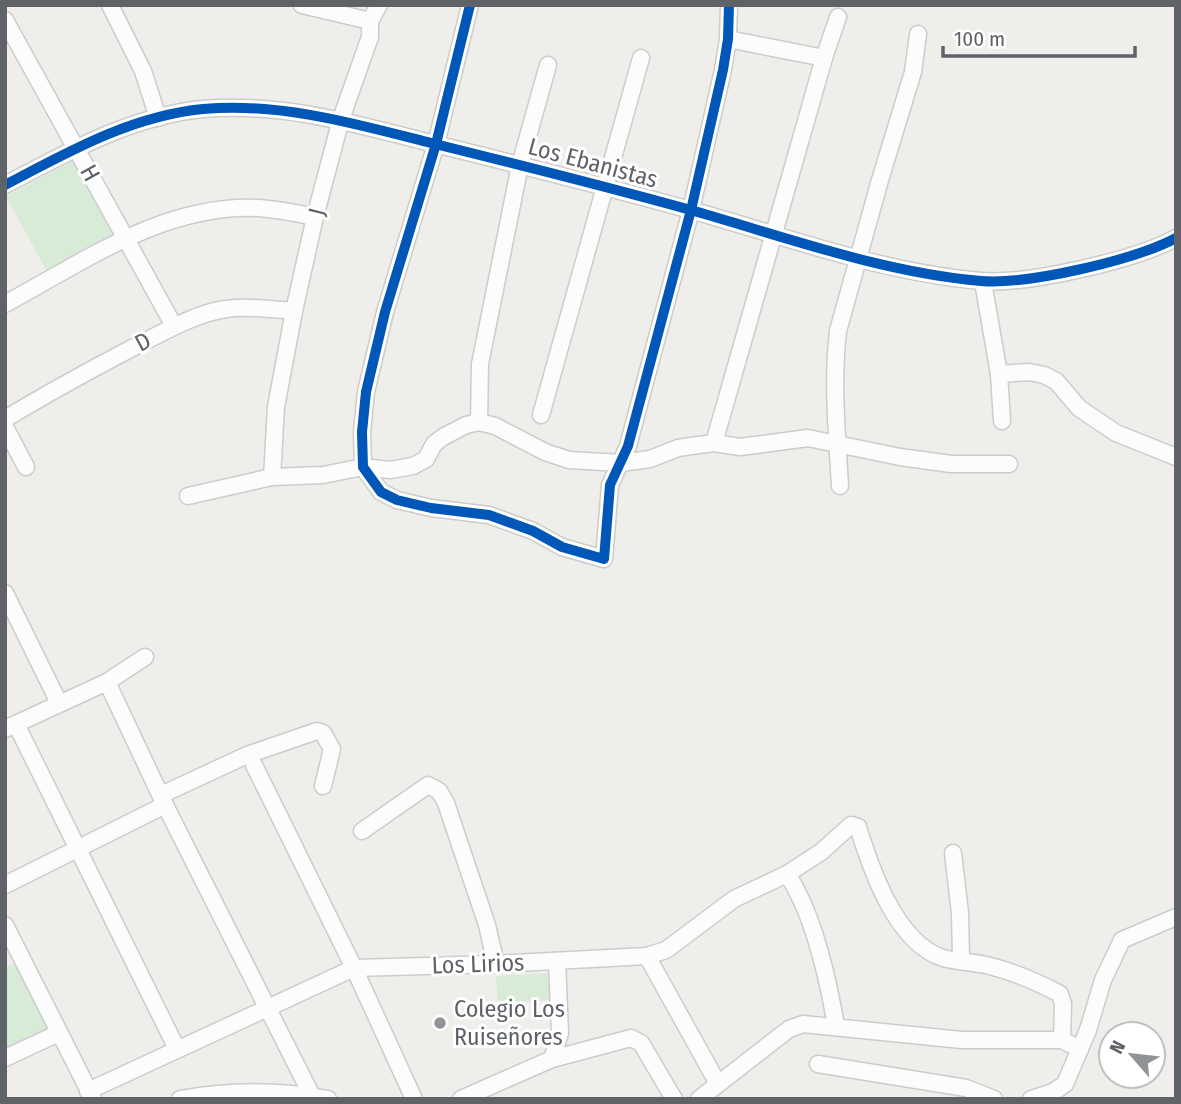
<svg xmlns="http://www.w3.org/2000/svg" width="1181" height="1104" viewBox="0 0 1181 1104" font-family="'Fira Sans Condensed',sans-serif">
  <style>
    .green { fill: #d8ebd6 }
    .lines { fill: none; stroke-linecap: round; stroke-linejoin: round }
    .street-casing { stroke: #cbcccc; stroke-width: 19 }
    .street { stroke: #fdfcfc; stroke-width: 16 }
    .cycleway-casing { stroke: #fff; stroke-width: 15 }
    .cycleway { stroke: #0057b8; stroke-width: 10 }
    .poi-dot { fill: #919496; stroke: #fff; stroke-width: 2.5 }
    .labels { text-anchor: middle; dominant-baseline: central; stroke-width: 6; stroke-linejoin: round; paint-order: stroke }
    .street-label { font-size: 24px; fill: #5f6368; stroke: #fff }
    .poi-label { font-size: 24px; fill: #5f6368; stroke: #fff; text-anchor: start }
  </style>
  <rect width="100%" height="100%" fill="#efeeea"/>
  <g class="green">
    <path d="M79 158 119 230 46 270 6 196Z"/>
    <path d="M18 961 48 1022 47 1034 5 1053V968Z"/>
    <path d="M548 973 550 1000 498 1004 496 976Z"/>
  </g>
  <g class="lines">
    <defs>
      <g id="street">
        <path d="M110 5 143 71 158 118"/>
        <path d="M302 5 370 21"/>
        <path d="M470 5 436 144 385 312 366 392 362 432 363 467 381 492 397 500 431 508 489 515 533 531 562 547 604 559 610 485 628 446 691 210 723 70 728 39 729 5"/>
        <path d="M5 20 174 326"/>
        <path d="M370 21 379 5"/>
        <path d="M728 39 824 58"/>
        <path d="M5 185C68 152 131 116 203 109 280 102 357 124 431 143 524 166 617 189 708 215 797 241 888 273 981 281 1027 285 1135 260 1176 238"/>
        <path d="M983 282 999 374 1002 421"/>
        <path d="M5 304C83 262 164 204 257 208 277 209 296 213 315 217"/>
        <path d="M999 374 1029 372 1044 375 1056 381 1079 408 1116 433 1176 457"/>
        <path d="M541 415 641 58"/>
        <path d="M5 419C48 393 92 369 136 346 164 332 194 314 225 309 248 306 271 309 294 311"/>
        <path d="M479 422 480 364 520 165 548 65"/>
        <path d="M5 427 26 467"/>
        <path d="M714 443 824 58 838 17"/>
        <path d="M272 477 276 407 294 311 315 217 341 119 370 37V21"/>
        <path d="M840 486C837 434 832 382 838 331L880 180 913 72 918 34"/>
        <path d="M188 496 272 477 323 475 363 467 390 470 413 466 426 459 434 444 443 437 466 425 479 422 495 426 545 452 569 460 621 463 650 459 678 448 698 445 714 443 740 447 808 438 900 457 951 464H1009"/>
        <path d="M5 593 59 703"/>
        <path d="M107 682 165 805 312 1096"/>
        <path d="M16 724 177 1049"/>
        <path d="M5 729 107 682 145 657"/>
        <path d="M254 765 354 968 414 1099"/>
        <path d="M161 795 247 755 317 731 323 733 332 749 323 786"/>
        <path d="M362 831 428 785 439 791 446 803 487 925 496 964"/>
        <path d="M953 853 960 913 961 959"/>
        <path d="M787 874C814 914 828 979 836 1026"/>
        <path d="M5 885 165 805"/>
        <path d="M5 925 93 1099"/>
        <path d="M647 956 717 1082"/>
        <path d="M5 1058 59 1033"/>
        <path d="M552 1059 560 1033 557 961"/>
        <path d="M818 1064 966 1088 994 1099"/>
        <path d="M88 1091 354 968 496 964 647 956 666 950 734 899 787 874 821 852 851 825 858 827C871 869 896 943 943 958 958 962 975 962 990 966 1014 972 1039 983 1060 994L1063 1004 1062 1040"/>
        <path d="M180 1099C229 1090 280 1090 328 1099"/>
        <path d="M461 1099 552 1059 631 1038 641 1043 674 1099"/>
        <path d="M699 1099 789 1029 803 1024 962 1040H1062L1080 1049"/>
        <path d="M1031 1099 1053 1092 1065 1084 1088 1030 1103 980 1122 940 1176 917"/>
      </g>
    </defs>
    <use href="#street" class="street-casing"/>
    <use href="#street" class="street"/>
    <defs>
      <g id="cycleway">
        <path d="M470 5 436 144 385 312 366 392 362 432 363 467 381 492 397 500 431 508 489 515 533 531 562 547 604 559 610 485 628 446 691 210 723 70 728 39 729 5"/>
        <path d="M5 185C68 152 131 116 203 109 280 102 357 124 431 143 524 166 617 189 708 215 797 241 888 273 981 281 1027 285 1135 260 1176 238"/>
      </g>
    </defs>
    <use href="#cycleway" class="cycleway-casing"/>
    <use href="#cycleway" class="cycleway"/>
  </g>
  <circle class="poi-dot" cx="440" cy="1023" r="7"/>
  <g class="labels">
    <g class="street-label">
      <text transform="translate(593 163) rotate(15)">Los Ebanistas</text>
      <text transform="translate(90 173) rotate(61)">H</text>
      <text transform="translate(317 212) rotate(-76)">J</text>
      <text transform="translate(143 342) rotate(-28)">D</text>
      <text transform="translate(478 964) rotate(-2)">Los Lirios</text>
    </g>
    <g class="poi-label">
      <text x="454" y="1009">Colegio Los<tspan x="454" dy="28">Ruiseñores</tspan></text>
    </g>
  </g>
  <rect width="1181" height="1104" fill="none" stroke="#5f6368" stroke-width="14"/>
  <g transform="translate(1132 1055) rotate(298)"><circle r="33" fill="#ffffff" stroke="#bfc1c3" stroke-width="2"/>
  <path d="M0-5L12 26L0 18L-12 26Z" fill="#919496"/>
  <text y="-10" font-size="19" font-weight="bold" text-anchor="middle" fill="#5f6368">N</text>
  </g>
  <path d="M943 46v10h192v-10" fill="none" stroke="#5f6368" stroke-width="3.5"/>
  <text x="954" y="46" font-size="21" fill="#5f6368" stroke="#ffffff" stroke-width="5" paint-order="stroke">100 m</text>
</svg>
